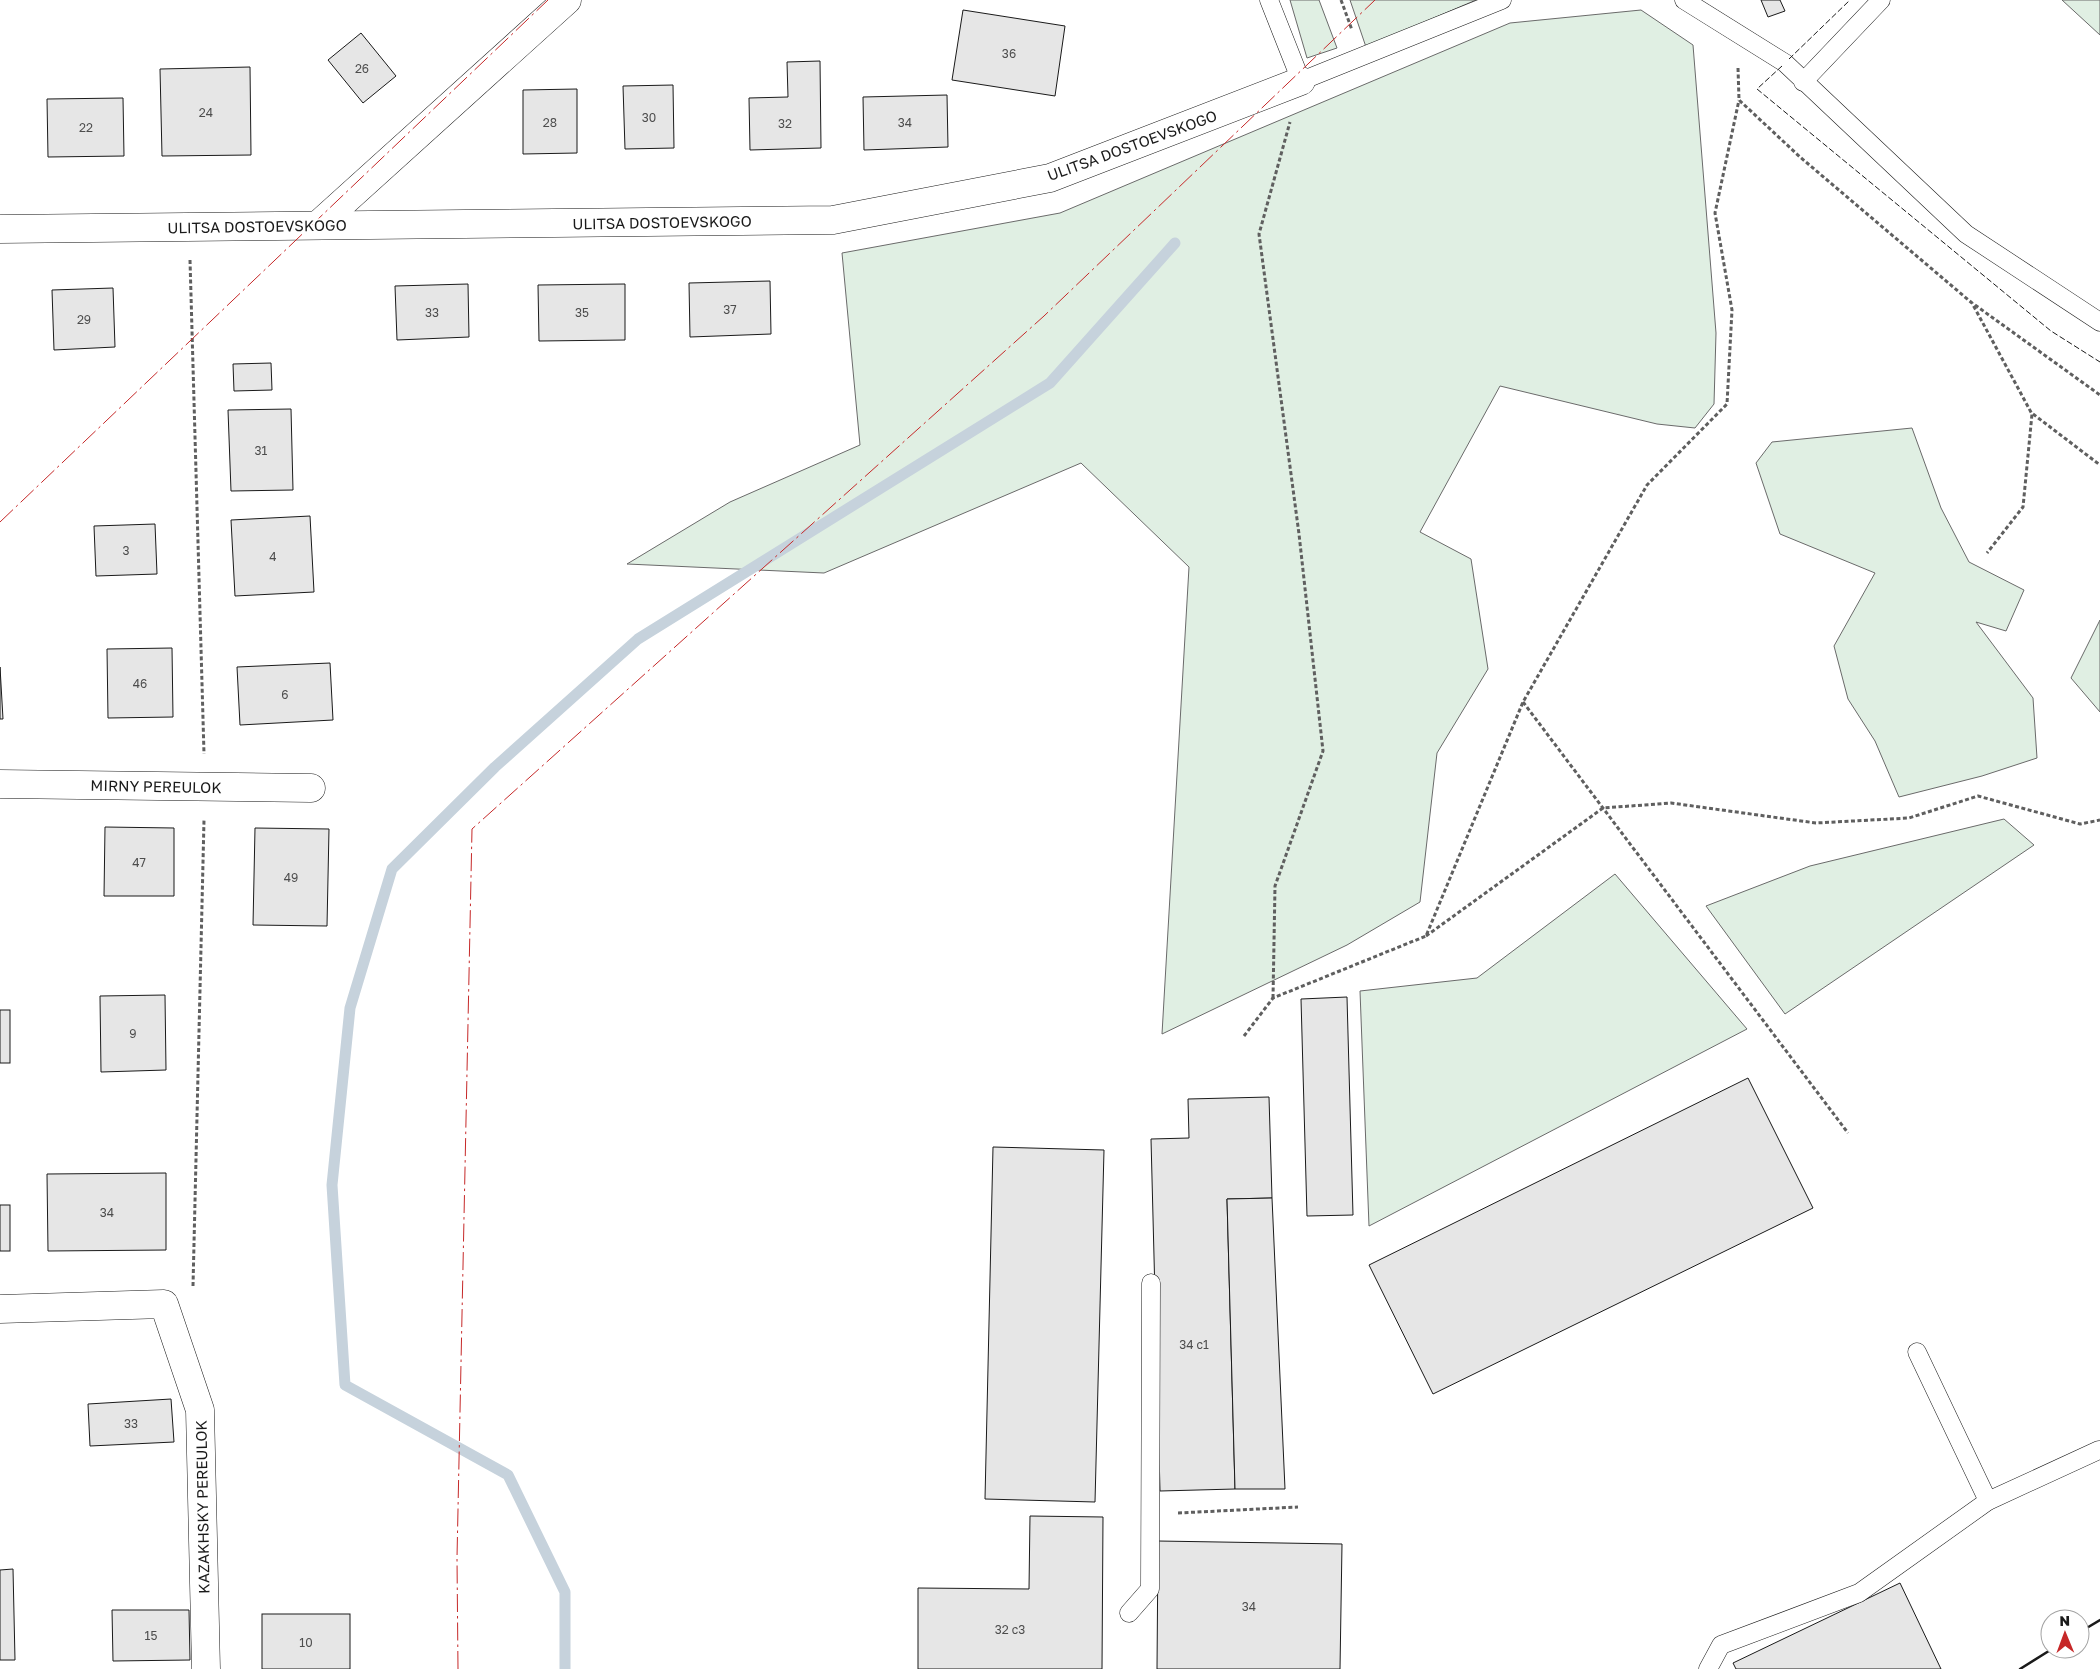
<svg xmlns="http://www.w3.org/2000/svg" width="2100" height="1669" viewBox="0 0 2100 1669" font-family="'Golos Text',sans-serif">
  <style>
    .green { fill: #e0efe3; stroke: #6a6a6a }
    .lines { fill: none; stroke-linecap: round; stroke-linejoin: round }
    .stream { stroke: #c6d2dc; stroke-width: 11 }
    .building { fill: #e6e6e6; stroke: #1a1a1a }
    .service-casing { stroke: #1a1a1a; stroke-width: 19 }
    .minor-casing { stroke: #1a1a1a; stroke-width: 29 }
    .path { stroke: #5f5f5f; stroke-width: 3; stroke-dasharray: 4 2.5; stroke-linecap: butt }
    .service { stroke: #fff; stroke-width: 18 }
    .minor { stroke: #fff; stroke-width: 28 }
    .fence { stroke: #1a1a1a; stroke-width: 1; stroke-dasharray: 6 2.5; stroke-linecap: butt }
    .wall { stroke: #1a1a1a; stroke-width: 2.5 }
    .power { stroke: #c62828; stroke-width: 1; stroke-dasharray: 18 4 2.5 4; stroke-linecap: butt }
    .labels { text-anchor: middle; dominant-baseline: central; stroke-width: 4; stroke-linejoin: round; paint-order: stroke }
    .number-label { font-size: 12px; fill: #4d4d4d }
    .street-label { font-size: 15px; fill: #1a1a1a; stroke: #fff }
  </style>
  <rect width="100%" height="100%" fill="#fff"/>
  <g class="green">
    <path d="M1290 0H1319L1337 48 1307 58Z"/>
    <path d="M1350 0H1476L1366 47Z"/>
    <path d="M2062 0H2100V35Z"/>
    <path d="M1641 10 1693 45 1716 333 1714 404 1695 428 1657 424 1500 386 1420 532 1471 559 1488 669 1437 753 1420 902 1347 945 1162 1034 1189 567 1081 463 824 573 627 564 730 502 860 445 842 253 1060 213 1510 23Z"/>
    <path d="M1912 428 1941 508 1969 562 2024 590 2006 631 1976 622 2033 698 2037 758 1982 776 1899 797 1875 741 1848 699 1834 646 1875 573 1780 534 1756 463 1772 442Z"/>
    <path d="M2100 620V712L2071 678Z"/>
    <path d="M2004 819 2034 845 1785 1014 1706 906 1810 866Z"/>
    <path d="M1615 874 1747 1029 1369 1226 1360 991 1477 978Z"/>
  </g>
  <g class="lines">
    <path class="stream" d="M565 1669V1592L508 1475 345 1385 332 1185 350 1008 392 869 495 767 638 639 1050 383 1175 243"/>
  </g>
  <g class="building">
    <path d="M1761 0H1780L1785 11 1768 17Z"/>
    <path d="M963 10 1065 26 1055 96 952 80Z"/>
    <path d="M361 33 396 76 363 103 328 60Z"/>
    <path d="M820 61 821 148 750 150 749 98 788 97 787 62Z"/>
    <path d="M250 67 251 155 162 156 160 69Z"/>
    <path d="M673 85 674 148 625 149 623 86Z"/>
    <path d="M577 89V153L523 154V90Z"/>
    <path d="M947 95 948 147 864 150 863 97Z"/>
    <path d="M123 98 124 156 48 157 47 99Z"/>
    <path d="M770 281 771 334 690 337 689 283Z"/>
    <path d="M468 284 469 337 397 340 395 286Z"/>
    <path d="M625 284V340L539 341 538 285Z"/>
    <path d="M113 288 115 347 54 350 52 290Z"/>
    <path d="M271 363 272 390 234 391 233 364Z"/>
    <path d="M291 409 293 490 231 491 228 410Z"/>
    <path d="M310 516 314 592 235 596 231 520Z"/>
    <path d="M155 524 157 574 96 576 94 526Z"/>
    <path d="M172 648 173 717 108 718 107 649Z"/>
    <path d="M330 663 333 720 240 725 237 667Z"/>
    <path d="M0 667 3 719H0Z"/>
    <path d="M105 827 174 828V896H104Z"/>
    <path d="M255 828 329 829 327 926 253 925Z"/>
    <path d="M165 995 166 1070 101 1072 100 996Z"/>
    <path d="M1347 997 1353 1215 1307 1216 1301 999Z"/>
    <rect x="0" y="1010" width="10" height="53"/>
    <path d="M1748 1078 1813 1208 1433 1394 1369 1265Z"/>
    <path d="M1269 1097 1272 1198 1227 1199 1235 1489 1160 1491 1151 1139 1189 1138 1188 1099Z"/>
    <path d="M993 1147 1104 1150 1095 1502 985 1499Z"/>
    <path d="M166 1173V1250L48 1251 47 1174Z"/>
    <path d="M1272 1198 1285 1489H1235L1227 1199Z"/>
    <rect x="0" y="1205" width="10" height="46"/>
    <path d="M171 1399 174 1442 90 1446 88 1404Z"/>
    <path d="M1030 1516 1103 1517 1102 1669H918V1588L1029 1589Z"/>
    <path d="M1158 1541 1342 1544 1340 1669H1157Z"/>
    <path d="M13 1569 15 1660H0V1570Z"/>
    <path d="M1900 1583 1941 1669H1736L1733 1663Z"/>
    <path d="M112 1610H189L190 1660 113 1661Z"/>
    <rect x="262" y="1614" width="88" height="55"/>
  </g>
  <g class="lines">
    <defs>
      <g id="service">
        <path d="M1269 0 1301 81 1502 0"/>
        <path d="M1684 0 1785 63 1966 234 2100 322"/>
        <path d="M1803 82 1881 0"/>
        <path d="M1917 1352 1988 1501"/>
        <path d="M1129 1613 1150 1589 1151 1283"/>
        <path d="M1708 1669 1721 1645 1859 1593 1988 1501 2099 1450"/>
      </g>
      <g id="minor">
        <path d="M318 225 567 0"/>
        <path d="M0 229 833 220 1050 178 1301 81"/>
        <path d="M0 784 311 788"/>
        <path d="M0 1309 164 1304 200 1410 206 1669"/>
      </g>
    </defs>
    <use href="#service" class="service-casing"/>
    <use href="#minor" class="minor-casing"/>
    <g class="path">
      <path d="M1341 0 1352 30"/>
      <path d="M1738 68 1739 100 1800 157 1972 303 2032 414 2023 507 1987 553"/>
      <path d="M190 260 204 754"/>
      <path d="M1975 305 2100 395"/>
      <path d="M2033 414 2100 465"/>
      <path d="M1523 702 1848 1133"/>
      <path d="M1426 936 1603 808 1671 803 1816 823 1909 818 1978 796 2080 824 2100 820"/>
      <path d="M1273 998 1275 886 1323 751 1299 534 1259 234 1290 122"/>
      <path d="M1244 1036 1273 998 1426 936 1523 702 1647 485 1727 404 1732 310 1715 213 1739 100"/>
      <path d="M193 1286 204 820"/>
      <path d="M1178 1513 1298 1507"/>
    </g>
    <use href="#service" class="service"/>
    <use href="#minor" class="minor"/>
    <g class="fence">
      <path d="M1789 59 1850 0"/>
      <path d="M1782 66 1757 89 2051 331 2100 362"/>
    </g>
    <g class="wall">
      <path d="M2080 1632 2100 1620"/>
      <path d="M2020 1669 2052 1649"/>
    </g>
    <g class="power">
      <path d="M0 522 548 0"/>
      <path d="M458 1669 457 1558 472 829 1044 316 1375 0"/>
    </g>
  </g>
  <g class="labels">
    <g class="number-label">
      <text x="1009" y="53">36</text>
      <text x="362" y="68">26</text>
      <text x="206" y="112">24</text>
      <text x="649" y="117">30</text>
      <text x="550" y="122">28</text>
      <text x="905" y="122">34</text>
      <text x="785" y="123">32</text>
      <text x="86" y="127">22</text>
      <text x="730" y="309">37</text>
      <text x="432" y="312">33</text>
      <text x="582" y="312">35</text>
      <text x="84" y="319">29</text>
      <text x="261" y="450">31</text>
      <text x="126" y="550">3</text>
      <text x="273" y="556">4</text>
      <text x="140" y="683">46</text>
      <text x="285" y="694">6</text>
      <text x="139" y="862">47</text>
      <text x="291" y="877">49</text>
      <text x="133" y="1033">9</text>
      <text x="107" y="1212">34</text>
      <text x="1194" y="1344">34 с1</text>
      <text x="131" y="1423">33</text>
      <text x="1249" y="1606">34</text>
      <text x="1010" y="1629">32 с3</text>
      <text x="151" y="1635">15</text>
      <text x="306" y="1642">10</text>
    </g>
    <g class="street-label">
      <text transform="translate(1132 145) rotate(-20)">ULITSA DOSTOEVSKOGO</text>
      <text transform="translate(662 222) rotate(-1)">ULITSA DOSTOEVSKOGO</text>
      <text transform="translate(257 226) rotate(-1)">ULITSA DOSTOEVSKOGO</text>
      <text transform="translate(156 786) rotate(1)">MIRNY PEREULOK</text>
      <text transform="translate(202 1507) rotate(-91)">KAZAKHSKY PEREULOK</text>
    </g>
  </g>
  <g transform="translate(2065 1634) rotate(359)"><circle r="24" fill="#ffffff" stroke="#a3a3a3"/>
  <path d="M0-4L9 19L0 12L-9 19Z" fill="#c62828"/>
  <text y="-8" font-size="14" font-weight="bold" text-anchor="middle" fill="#1a1a1a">N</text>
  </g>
</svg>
